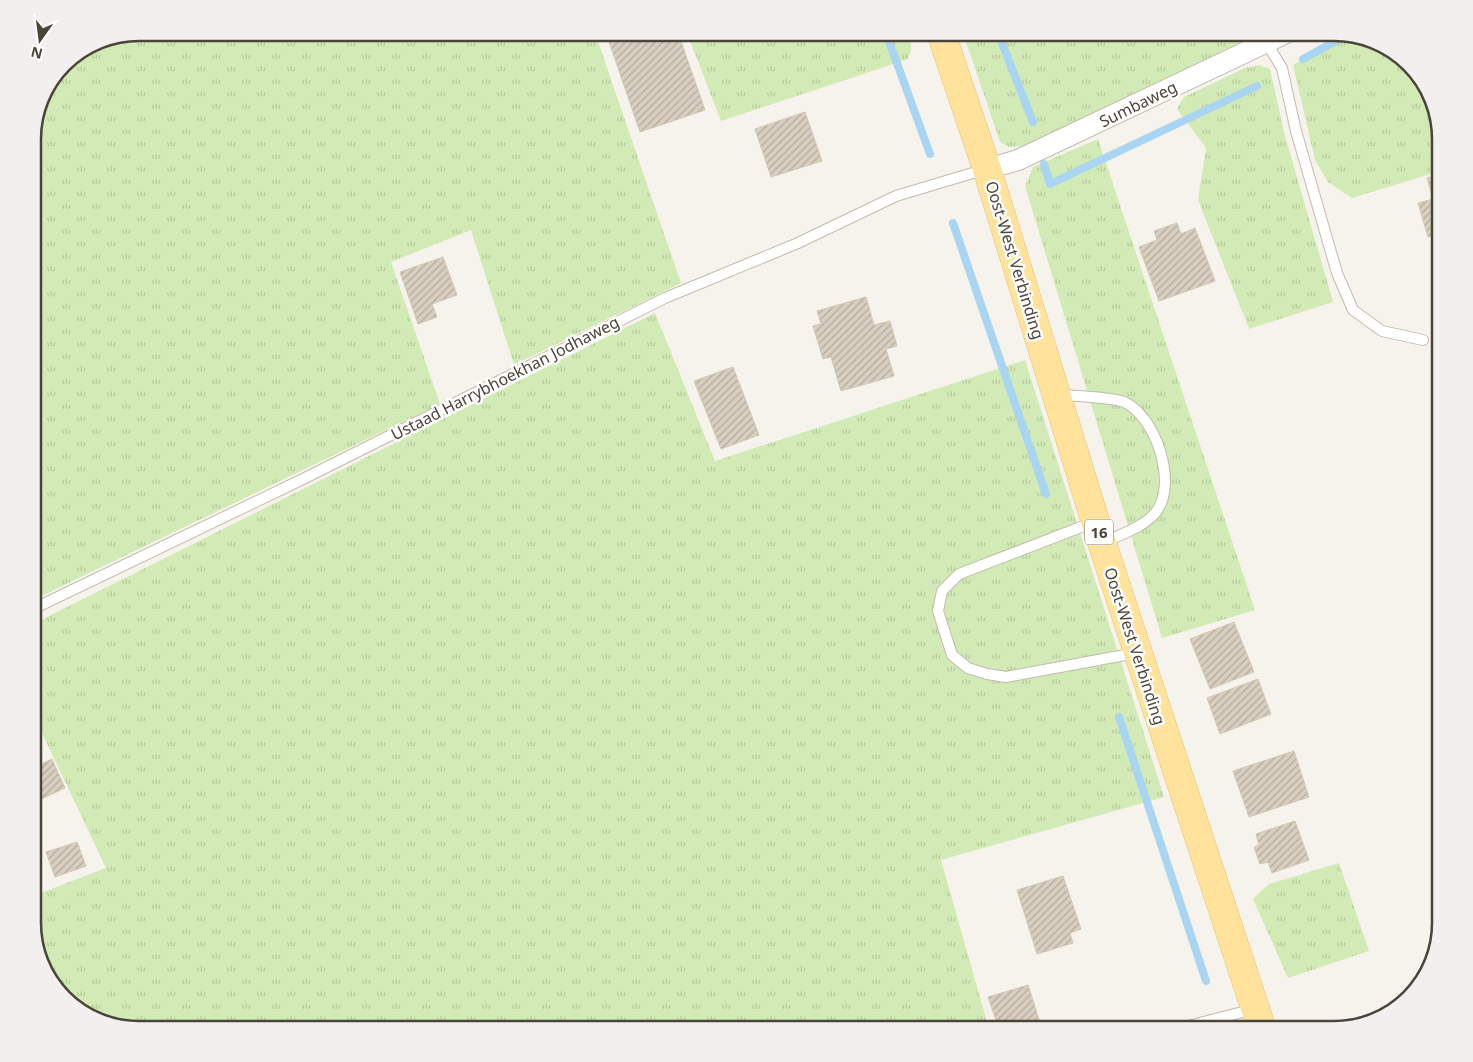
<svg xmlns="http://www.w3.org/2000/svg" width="1473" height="1062" viewBox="0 0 1473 1062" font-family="'Noto Sans',sans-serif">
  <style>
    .grass { fill: url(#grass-tufts) }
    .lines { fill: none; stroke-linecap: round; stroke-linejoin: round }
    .stream { stroke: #a9d4f2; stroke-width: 8 }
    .building { fill: url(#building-hatch); stroke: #d3c7b4 }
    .lane-casing { stroke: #c2bbae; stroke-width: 12 }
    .street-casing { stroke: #c2bbae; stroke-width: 22 }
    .primary-casing { stroke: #e6c16a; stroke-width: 29 }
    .lane { stroke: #fff; stroke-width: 10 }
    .street { stroke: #fff; stroke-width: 20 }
    .primary { stroke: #ffe39c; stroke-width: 28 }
    .labels { text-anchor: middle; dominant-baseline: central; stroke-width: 5; stroke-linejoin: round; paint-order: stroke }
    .shield { fill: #fff; stroke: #817c74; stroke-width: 1 }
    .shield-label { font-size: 15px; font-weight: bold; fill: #4b4439 }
    .street-label { font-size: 16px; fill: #4b4439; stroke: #fff }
    .rim { fill: none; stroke: #4b4439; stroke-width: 2.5 }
  </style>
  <defs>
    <pattern id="grass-tufts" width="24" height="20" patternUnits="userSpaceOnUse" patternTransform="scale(1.25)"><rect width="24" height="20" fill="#d2eab5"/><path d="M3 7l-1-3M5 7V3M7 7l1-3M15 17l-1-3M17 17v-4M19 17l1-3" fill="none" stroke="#b6ca9c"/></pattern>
    <pattern id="building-hatch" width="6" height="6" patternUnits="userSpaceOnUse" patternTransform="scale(1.25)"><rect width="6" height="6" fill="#d8cfc1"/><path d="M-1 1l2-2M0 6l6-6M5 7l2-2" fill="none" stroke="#b1aa9e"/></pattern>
  </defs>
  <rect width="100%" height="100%" fill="#f6f3ec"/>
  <g class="grass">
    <path d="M139 33H595L681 283 514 365 471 230 391 262 440 404 33 600V132L43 92 69 59 99 41Z"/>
    <path d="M687 33H910L911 50 908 59 721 121Z"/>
    <path d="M963 33H1271L1025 146 1009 147 1000 142Z"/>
    <path d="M1345 36C1357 40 1392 49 1399 55 1435 86 1440 126 1440 171L1352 198 1328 182 1315 160 1293 65Z"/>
    <path d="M1259 65 1270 69 1284 132 1333 302 1249 329 1198 200 1206 148 1177 109 1184 97 1245 68Z"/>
    <path d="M1098 139 1255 610 1162 638 1025 186 1033 167Z"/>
    <path d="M655 313 715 461 1025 360 1164 797 941 860 989 1029H139C124 1025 84 1015 74 1007 39 980 33 937 33 896L106 868 33 714V624Z"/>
    <path d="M1339 863 1369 951 1288 978 1253 899 1269 884Z"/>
  </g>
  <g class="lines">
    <g class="stream">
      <path d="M886 33 930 154"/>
      <path d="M998 33 1033 122"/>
      <path d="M1303 59 1345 36"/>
      <path d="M1044 164 1050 184 1257 86"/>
      <path d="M953 223 1046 494"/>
      <path d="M1119 717 1206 981"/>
    </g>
  </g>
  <g class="building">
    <path d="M606 33H678L705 110 640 132Z"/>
    <path d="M805 112 822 161 771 177 755 129Z"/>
    <path d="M1440 174V233L1428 237 1418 203 1433 199 1427 178Z"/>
    <path d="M1177 223 1181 234 1195 228 1215 281 1159 301 1139 247 1157 240 1154 231Z"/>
    <path d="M443 257 457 295 432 304 437 317 418 324 400 272Z"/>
    <path d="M866 297 874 325 890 321 897 346 886 349 894 376 841 391 831 357 823 359 813 326 821 324 817 311Z"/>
    <path d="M733 367 759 435 721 449 694 381Z"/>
    <path d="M1234 622 1254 672 1210 689 1190 639Z"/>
    <path d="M1258 679 1271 714 1220 734 1207 698Z"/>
    <path d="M1294 751 1309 797 1249 817 1233 771Z"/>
    <path d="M52 759 65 788 33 803V768Z"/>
    <path d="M1295 821 1309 860 1272 873 1268 862 1260 864 1254 847 1259 845 1256 834Z"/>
    <path d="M77 842 86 866 55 877 46 852Z"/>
    <path d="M1063 876 1081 929 1070 933 1073 943 1037 954 1017 890Z"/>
    <path d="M1028 985 1042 1029H999L988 997Z"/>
    <path d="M1376 1014 1378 1019 1343 1027 1342 1025Z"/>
  </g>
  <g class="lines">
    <defs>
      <g id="lane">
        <path d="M1266 42 1282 68 1296 131 1337 273 1353 310 1382 331 1423 340"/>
        <path d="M1059 395C1075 396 1111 397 1124 402 1156 416 1178 484 1156 512 1144 527 1121 534 1103 543"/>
        <path d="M1094 522 959 574 942 591 938 611 952 655 968 668 987 674 1006 677 1136 653"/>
        <path d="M33 609 301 480 665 298 798 243 896 196 986 169"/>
        <path d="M1177 1029 1254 1009"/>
      </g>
      <path id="street" d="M987 169 1018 160 1286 33"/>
      <path id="primary" d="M941 33 987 169 1102 543 1262 1029"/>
    </defs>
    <use href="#lane" class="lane-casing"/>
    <use href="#street" class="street-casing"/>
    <use href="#primary" class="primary-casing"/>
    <use href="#lane" class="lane"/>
    <use href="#street" class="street"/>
    <use href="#primary" class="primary"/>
  </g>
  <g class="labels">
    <rect class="shield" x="1085" y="519.5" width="28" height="25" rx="4"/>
    <g class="shield-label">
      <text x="1099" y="532">16</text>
    </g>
    <g class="street-label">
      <text transform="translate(1138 104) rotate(-26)">Sumbaweg</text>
      <text transform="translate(1015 260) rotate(73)">Oost-West Verbinding</text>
      <text transform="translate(505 378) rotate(-27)">Ustaad Harrybhoekhan Jodhaweg</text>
      <text transform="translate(1135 646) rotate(72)">Oost-West Verbinding</text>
    </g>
  </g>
  <path d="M0 0H1473V1062H0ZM139 41H1334A98 98 0 0 1 1432 139V923A98 98 0 0 1 1334 1021H139A98 98 0 0 1 41 923V139A98 98 0 0 1 139 41Z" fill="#f1f0ef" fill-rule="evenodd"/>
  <path class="rim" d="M139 41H1334A98 98 0 0 1 1432 139V923A98 98 0 0 1 1334 1021H139A98 98 0 0 1 41 923V139A98 98 0 0 1 139 41Z"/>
  <g transform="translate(40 40) rotate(194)" stroke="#ffffff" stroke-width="4" paint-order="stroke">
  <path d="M0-4L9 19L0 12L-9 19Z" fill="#4b4439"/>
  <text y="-8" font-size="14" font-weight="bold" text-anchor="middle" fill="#4b4439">N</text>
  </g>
</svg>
